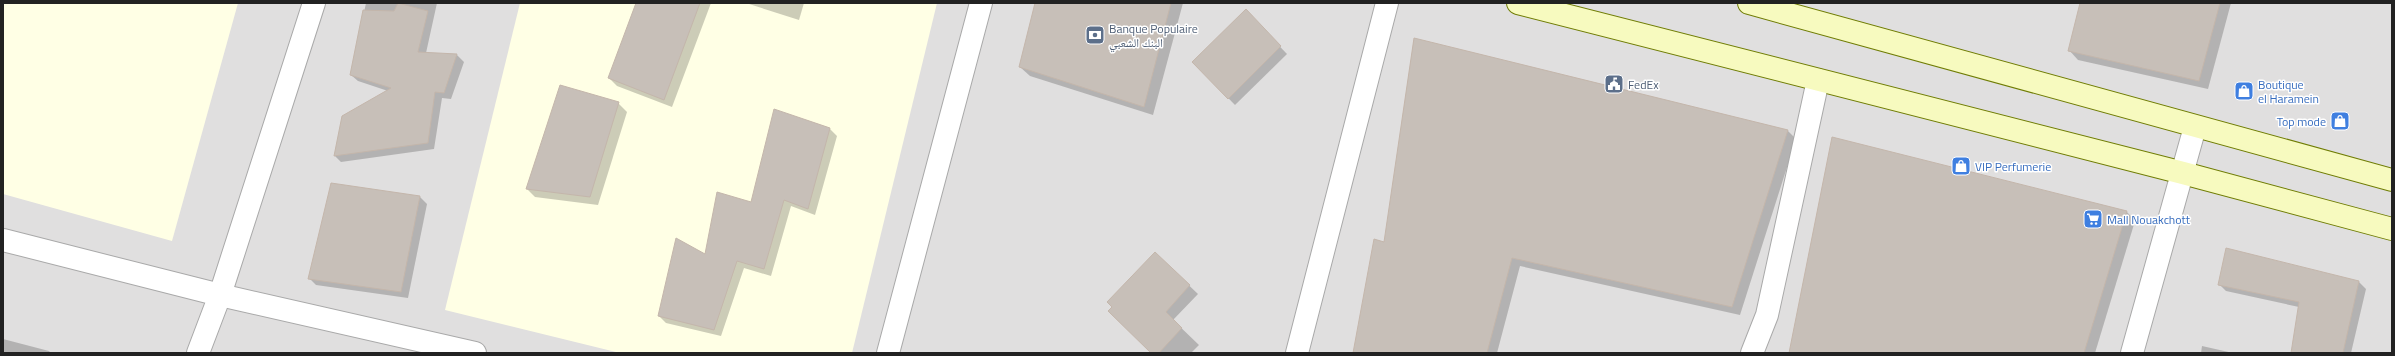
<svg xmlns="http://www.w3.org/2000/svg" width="2395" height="356" viewBox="0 0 2395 356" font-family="'Titillium Web','Noto Naskh Arabic',sans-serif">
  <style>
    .residential { fill: #e0dfdf }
    .education { fill: #ffffe5 }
    .shadow { fill: #0003 }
    .building { fill: #c7bfb8; stroke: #c4b6ab }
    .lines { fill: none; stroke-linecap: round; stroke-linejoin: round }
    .street-casing { stroke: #a9a9a9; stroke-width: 24 }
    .secondary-casing { stroke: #707d05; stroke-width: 24 }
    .street { stroke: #fff; stroke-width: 22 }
    .secondary { stroke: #f7fabf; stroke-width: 22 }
    .labels { text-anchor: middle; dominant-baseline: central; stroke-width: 3; stroke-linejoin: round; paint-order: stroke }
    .service-label { font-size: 12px; fill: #4e5e75; stroke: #fff; text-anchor: start }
    .shop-label { font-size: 12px; fill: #366cbe; stroke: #fff; text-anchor: start }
  </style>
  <rect width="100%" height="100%" fill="#f2efe9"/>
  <rect class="residential" x="3" y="3" width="2389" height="350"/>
  <g class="education">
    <path d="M3 3H238L172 241 3 194Z"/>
    <path d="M520 3H937L852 353H620L445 310Z"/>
  </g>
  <g class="shadow">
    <path d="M366 3H437L426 53 457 55 464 62 451 99 442 98 434 149 341 162 335 156 388 91 358 81 351 75Z"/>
    <path d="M637 3H711L672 107 617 86 609 78Z"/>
    <path d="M746 3H804L799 20Z"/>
    <path d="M1036 3H1183L1153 115 1030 76 1020 67Z"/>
    <path d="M2081 3H2231L2208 89 2078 60 2069 50Z"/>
    <path d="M1246 11 1287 54 1235 105 1193 62Z"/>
    <path d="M1414 39 1788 131 1796 139 1740 315 1520 266 1497 353H1354L1385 243Z"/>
    <path d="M618 103 627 112 598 205 535 197 527 189Z"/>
    <path d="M830 129 837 136 815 215 791 206 771 276 744 268 721 336 666 323 659 316 706 255 752 203Z"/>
    <path d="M1833 139 2127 212 2135 221 2095 353H1790Z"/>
    <path d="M420 197 427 204 408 298 316 285 309 278Z"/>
    <path d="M2227 249 2359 282 2366 289 2351 353H2292L2299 307 2226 291 2219 284Z"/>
    <path d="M1155 253 1198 294 1173 320 1199 345 1191 353H1152Z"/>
    <path d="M3 339 49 351 51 353H3Z"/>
    <path d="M2202 346 2233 353H2201Z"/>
  </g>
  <g class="building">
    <path d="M398 3 428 11 418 52 457 54 444 93 435 92 428 143 334 156 342 116 391 88 350 75 363 10 394 11Z"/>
    <path d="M636 3H700L664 100 608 78Z"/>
    <path d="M1035 3H1171L1144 107 1019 67Z"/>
    <path d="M2080 3H2220L2199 81 2068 51Z"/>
    <path d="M1246 9 1281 46 1228 99 1192 62Z"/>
    <path d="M1414 38 1788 130 1732 307 1512 258 1487 353H1353L1374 239 1384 242Z"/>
    <path d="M560 85 619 102 590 197 526 189Z"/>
    <path d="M774 109 830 128 808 209 784 200 764 269 737 261 714 330 658 316 676 238 705 254 717 192 751 202Z"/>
    <path d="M1832 137 2127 211 2084 353H1789Z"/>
    <path d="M331 183 420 196 401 292 308 279Z"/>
    <path d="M2226 248 2359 281 2343 353H2291L2299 302 2218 285Z"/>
    <path d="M1155 252 1190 285 1166 312 1182 328 1159 353H1151L1108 311 1112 307 1107 302Z"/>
  </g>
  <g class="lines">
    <defs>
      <g id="street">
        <path d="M3 240 220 295 475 353"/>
        <path d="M198 353 220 295 314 3"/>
        <path d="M888 353 981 3"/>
        <path d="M1297 353 1387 3"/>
        <path d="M1752 353 1767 315 1818 80"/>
        <path d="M2132 353 2195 127"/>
      </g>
      <g id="secondary">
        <path d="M1518 3 2183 173 2392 229"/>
        <path d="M1749 3 2392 180"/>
      </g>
    </defs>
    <use href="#street" class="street-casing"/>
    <use href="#secondary" class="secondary-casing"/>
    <use href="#street" class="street"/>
    <use href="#secondary" class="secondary"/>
  </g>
  <defs>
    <symbol id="bank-square" viewBox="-11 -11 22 22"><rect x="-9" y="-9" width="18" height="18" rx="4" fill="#5c6f8a" stroke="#fff"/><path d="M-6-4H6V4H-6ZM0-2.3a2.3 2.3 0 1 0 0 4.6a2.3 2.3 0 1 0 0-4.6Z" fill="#fff"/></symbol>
    <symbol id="civic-square" viewBox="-11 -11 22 22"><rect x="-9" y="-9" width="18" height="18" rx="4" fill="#5c6f8a" stroke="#fff"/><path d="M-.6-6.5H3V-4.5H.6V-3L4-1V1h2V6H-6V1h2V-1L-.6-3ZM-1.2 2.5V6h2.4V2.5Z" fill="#fff"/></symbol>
    <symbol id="shop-square" viewBox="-11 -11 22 22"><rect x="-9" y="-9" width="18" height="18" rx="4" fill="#3f7fe0" stroke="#fff"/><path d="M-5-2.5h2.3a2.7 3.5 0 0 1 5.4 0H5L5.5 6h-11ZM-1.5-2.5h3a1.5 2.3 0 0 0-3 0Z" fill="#fff"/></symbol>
    <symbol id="supermarket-square" viewBox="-11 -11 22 22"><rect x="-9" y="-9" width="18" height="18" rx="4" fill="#3f7fe0" stroke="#fff"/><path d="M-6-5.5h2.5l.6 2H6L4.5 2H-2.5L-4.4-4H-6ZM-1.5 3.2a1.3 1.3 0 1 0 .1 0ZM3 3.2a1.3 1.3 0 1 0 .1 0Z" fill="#fff"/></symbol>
  </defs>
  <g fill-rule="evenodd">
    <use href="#bank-square" x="1084" y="24" width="22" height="22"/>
    <use href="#civic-square" x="1603" y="73" width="22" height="22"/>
    <use href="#shop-square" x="2233" y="80" width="22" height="22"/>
    <use href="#shop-square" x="2329" y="110" width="22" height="22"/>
    <use href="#shop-square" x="1950" y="155" width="22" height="22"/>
    <use href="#supermarket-square" x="2082" y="208" width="22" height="22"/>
  </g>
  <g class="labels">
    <g class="service-label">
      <text x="1109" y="28">Banque Populaire<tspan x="1109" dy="14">البنك الشعبي</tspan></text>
      <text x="1628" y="84">FedEx</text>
    </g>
    <g class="shop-label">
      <text x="2258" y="84">Boutique<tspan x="2258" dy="14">el Haramein</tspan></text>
      <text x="2326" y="121" text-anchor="end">Top mode</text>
      <text x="1975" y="166">VIP Perfumerie</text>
      <text x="2107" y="219">Mall Nouakchott</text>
    </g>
  </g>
  <rect width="2395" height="356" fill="none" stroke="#222222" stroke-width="8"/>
</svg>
